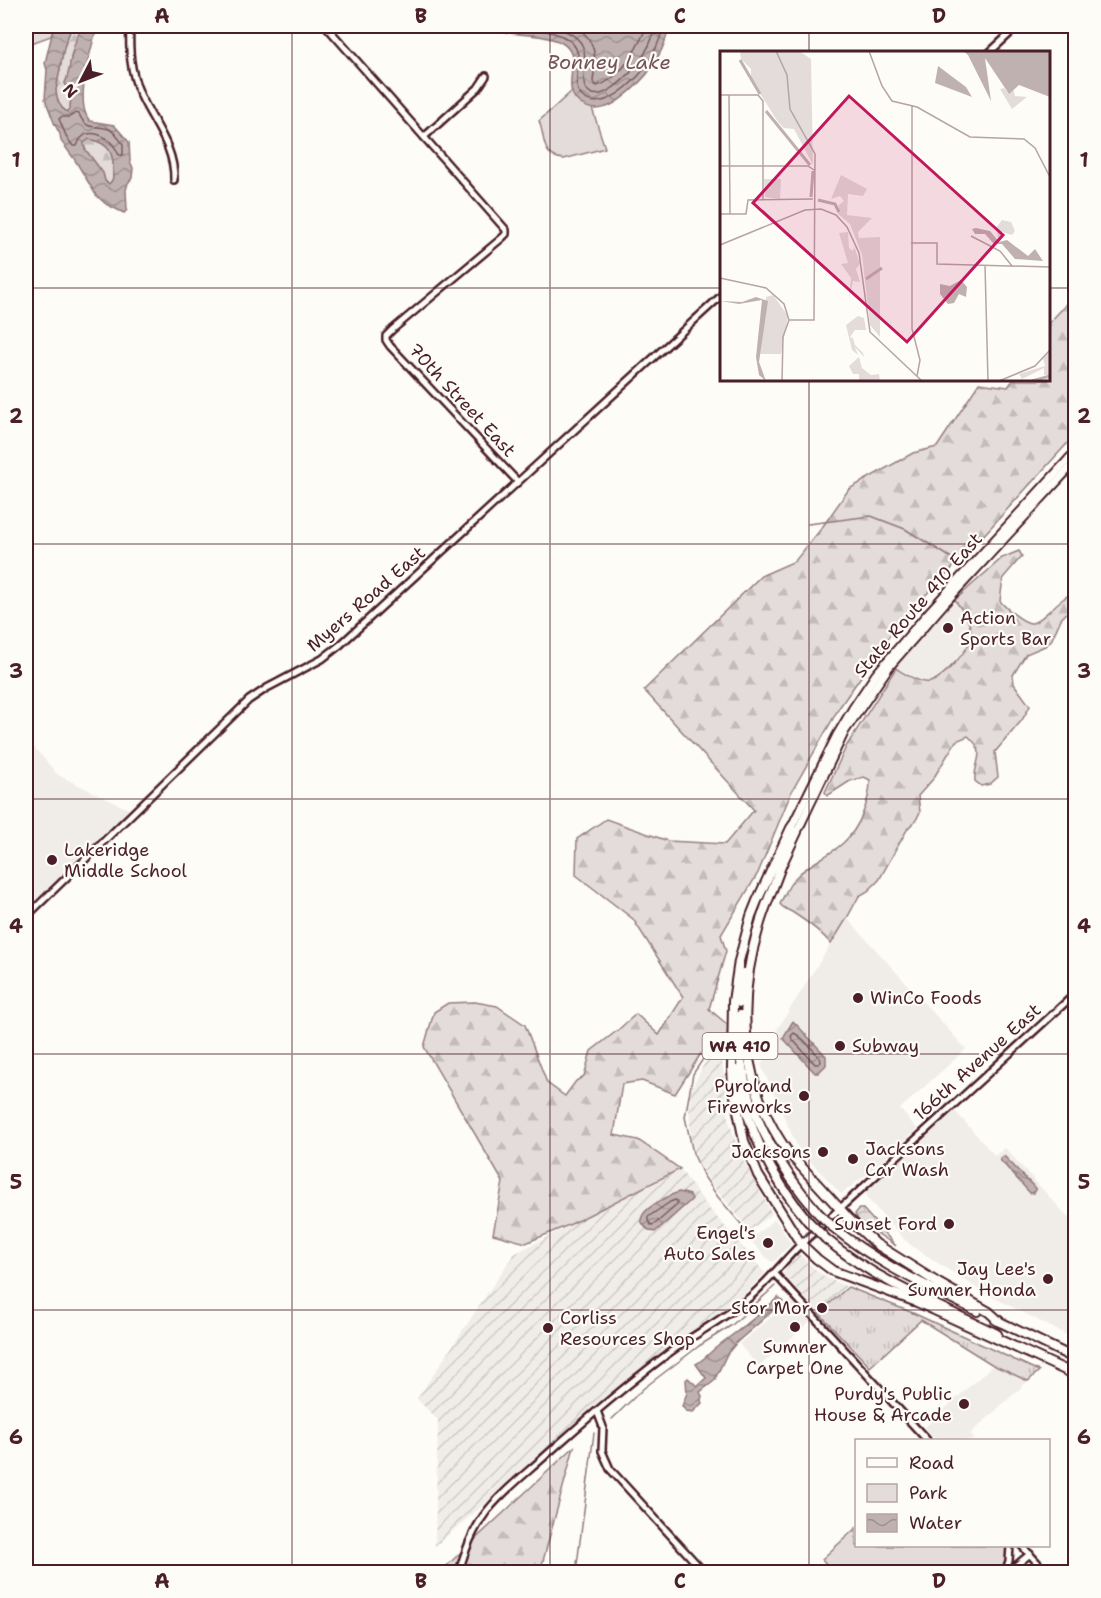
<svg xmlns="http://www.w3.org/2000/svg" width="1101" height="1598" viewBox="0 0 1101 1598" font-family="'Shantell Sans',sans-serif">
  <style>
    .built { fill: #f0ece8 }
    .industrial { fill: url(#industrial-furrows) }
    .grass { fill: url(#grass-tufts); stroke: #967e82; stroke-width: 1.5 }
    .forest { fill: url(#forest-firs); stroke: #967e82; stroke-width: 1.5 }
    .wetland { fill: url(#wetland-marsh); stroke: #967e82; stroke-width: 1.5 }
    .green { fill: #e3dcda; stroke: #967e82; stroke-width: 1.5 }
    .water { fill: url(#water-waves); stroke: #91777b; stroke-width: 1.5; fill-rule: evenodd }
    .lines { fill: none; stroke-linecap: round; stroke-linejoin: round }
    .shore { stroke: #795961; stroke-width: 1.5 }
    .stream { stroke: #91777b; stroke-width: 1.5 }
    .tertiary-casing { stroke: #4a1f2b; stroke-width: 10 }
    .trunk-casing { stroke: #4a1f2b; stroke-width: 11 }
    .motorway-casing { stroke: #4a1f2b; stroke-width: 12 }
    .tertiary { stroke: #fdfcf7; stroke-width: 5 }
    .trunk { stroke: #fdfcf7; stroke-width: 7 }
    .motorway { stroke: #fdfcf7; stroke-width: 8 }
    .motorway-bridge-casing { stroke: #4a1f2b; stroke-width: 12; stroke-linecap: butt }
    .motorway-bridge { stroke: #fdfcf7; stroke-width: 8 }
    .grid { fill: none; stroke: #4a1f2b; stroke-width: 1.5; stroke-opacity: 0.55 }
    .poi-dot { fill: #4a1f2b; stroke: #fdfcf7; stroke-width: 2 }
    .labels { text-anchor: middle; dominant-baseline: central; stroke-width: 4.5; stroke-linejoin: round; paint-order: stroke }
    .shield { fill: #fdfcf7; stroke: #806168; stroke-width: 1.5 }
    .shield-label { font-size: 16px; font-weight: bold; fill: #4a1f2b }
    .street-label { font-size: 18px; fill: #4a1f2b; stroke: #fdfcf7 }
    .poi-label { font-size: 18px; fill: #4a1f2b; stroke: #fdfcf7; text-anchor: end }
    .water-label { font-size: 20px; font-style: italic; fill: #73525a; stroke: #fdfcf7 }
    .inset-river { fill: none; stroke: #c0b1b1; stroke-width: 3 }
    .inset-road { fill: none; stroke: #b5a4a5; stroke-width: 1.5 }
    .view { fill: #c2185b; fill-opacity: 0.15; stroke: #c2185b; stroke-width: 3 }
    .inset-edge { fill: none; stroke: #4a1f2b; stroke-width: 3 }
    .neatline { fill: none; stroke: #4a1f2b; stroke-width: 2 }
    .grid-label { font-size: 20px; text-anchor: middle; font-weight: bold; fill: #4a1f2b }
  </style>
  <defs>
    <pattern id="industrial-furrows" width="10" height="10" patternUnits="userSpaceOnUse" patternTransform="scale(1.5)"><rect width="10" height="10" fill="#f0ece8"/><path d="M-1 1l2-2M0 10L10 0M9 11l2-2" fill="none" stroke="#cfcac7"/></pattern>
    <pattern id="grass-tufts" width="24" height="20" patternUnits="userSpaceOnUse" patternTransform="scale(1.5)"><rect width="24" height="20" fill="#e3dcda"/><path d="M3 7l-1-3M5 7V3M7 7l1-3M15 17l-1-3M17 17v-4M19 17l1-3" fill="none" stroke="#c4bcbb"/></pattern>
    <pattern id="forest-firs" width="22" height="20" patternUnits="userSpaceOnUse" patternTransform="scale(1.5)"><rect width="22" height="20" fill="#e3dcda"/><path d="M5 1l3.5 6h-7zM16 11l3.5 6h-7z" fill="#c4bcbb"/></pattern>
    <pattern id="wetland-marsh" width="20" height="14" patternUnits="userSpaceOnUse" patternTransform="scale(1.5)"><rect width="20" height="14" fill="#e3dcda"/><path d="M1 5h8M5 5V1M11 12h8M15 12V8" fill="none" stroke="#c4bcbb"/></pattern>
    <pattern id="water-waves" width="16" height="10" patternUnits="userSpaceOnUse" patternTransform="scale(1.5)"><rect width="16" height="10" fill="#c0b1b1"/><path d="M0 5q4-4 8 0t8 0" fill="none" stroke="#9e8f90"/></pattern>
  </defs>
  <rect width="100%" height="100%" fill="#fdfcf7"/>
  <filter id="ink" filterUnits="userSpaceOnUse"><feTurbulence type="fractalNoise" baseFrequency=".0167" numOctaves="2"/><feDisplacementMap in="SourceGraphic" scale="12" xChannelSelector="R" yChannelSelector="G"/><feConvolveMatrix kernelMatrix="1 2 1 2 8 2 1 2 1" color-interpolation-filters="sRGB"/></filter>
  <g filter="url(#ink)">
    <g class="built">
      <path d="M955 600 968 620 971 637 965 649 947 670 931 682 923 681 902 673 896 668 920 637Z"/>
      <path d="M26 738 58 775 130 810 26 910Z"/>
      <path d="M847 918 966 1049 900 1109 917 1129 871 1171 841 1194 798 1148 761 1065 779 1038 775 1033Z"/>
      <path d="M955 1111 995 1156 1005 1148 1075 1225V1346L1067 1335 983 1292 912 1246 904 1239 867 1198 866 1192Z"/>
      <path d="M775 1219 791 1244 774 1261H770L750 1240Z"/>
      <path d="M792 1300 811 1320 759 1367 739 1344Z"/>
      <path d="M993 1365 1028 1381 970 1434 975 1440H936L924 1428Z"/>
    </g>
    <g class="industrial">
      <path d="M706 1060H722L729 1121 739 1152 772 1214 750 1230 711 1184 697 1160 691 1139 689 1108 691 1090Z"/>
      <path d="M680 1169 708 1207 765 1273 737 1301 670 1346 435 1546 438 1420 417 1399 514 1254Z"/>
      <path d="M799 1254 818 1272 831 1280 848 1287 819 1313 783 1274 788 1266Z"/>
    </g>
    <path class="grass" d="M848 1287 913 1313 1039 1371 1028 1381 993 1365 921 1320 870 1367 819 1313Z"/>
    <g class="forest">
      <path d="M72 26H82L71 56 70 74 65 83 71 96 70 110 67 112C59 107 56 99 56 90L64 47Z"/>
      <path d="M89 139C108 143 114 152 113 171 113 178 114 179 109 184L105 181 103 173 85 149 84 143Z"/>
      <path d="M1075 295V435L972 548 899 622 839 708 791 793 758 873 721 935 726 951 709 1009 728 1025 726 1052 700 1055 675 1094 642 1081 622 1084 614 1135 638 1140 680 1169 571 1224 526 1243 493 1234 503 1182 424 1047 434 1012 448 1003 475 1002 497 1006 525 1025 547 1083 565 1096 576 1081 584 1076 591 1051 618 1030 636 1014 659 1035 683 997 633 919 576 875 577 839 606 819 668 841 725 844 754 810 644 690 761 576 795 561 821 529 849 489 913 453 937 447 979 383 1008 387 1013 380H1048L1049 323Z"/>
      <path d="M1019 551 1022 556 1003 578 1000 601C1005 607 1024 624 1032 623 1041 621 1054 605 1063 599 1067 596 1071 594 1075 591V604L1061 619 1051 641 1045 646 1026 654 1013 675 1014 684 1030 706 1022 720 995 752 998 777 990 784 981 786 975 781C973 760 989 754 968 736L956 741 933 779 918 796 920 812 916 820 908 828 879 880 868 891 859 896 847 918 831 944C821 931 806 921 792 912 786 909 783 908 780 904 785 894 789 883 797 876 810 863 829 856 843 843 859 829 870 801 870 780L864 777 850 781 827 796 825 792 847 745 896 668C902 673 922 684 930 682 942 679 969 650 971 638 973 624 962 610 955 600L1002 558Z"/>
      <path d="M574 1447 540 1572H440Z"/>
    </g>
    <path class="wetland" d="M859 1209H863L896 1246 859 1221 855 1214Z"/>
    <g class="green">
      <path d="M26 26H54L51 36 26 45Z"/>
      <path d="M572 91C576 101 582 104 592 108L605 148 564 159C540 157 546 138 539 121Z"/>
      <path d="M856 1528V1546H1008C1009 1554 1007 1566 1002 1572H833L822 1559Z"/>
    </g>
    <g class="water">
      <path d="M54 26H72L64 47 56 90C56 99 59 107 67 112L70 109 71 96 65 83C70 72 69 65 72 54 74 44 78 34 82 26H97C92 48 73 103 90 121L114 125 129 142 130 161 133 168 132 178 128 183 126 190 127 210 124 213 106 204 96 195 75 160 61 141 60 134 55 125 45 99 47 70 45 63ZM89 139C108 142 114 152 113 170 113 177 114 179 109 184L105 181 103 173 85 149 84 143Z"/>
      <path d="M486 26H669C667 41 658 59 649 71 646 76 641 80 637 85 622 99 602 118 581 104 557 88 586 57 562 43 540 31 506 38 486 26Z"/>
      <path d="M793 1021 826 1056V1065L818 1073H815L783 1038Z"/>
      <path d="M1004 1156 1035 1188 1036 1190 1034 1193H1030L1001 1161 1000 1159Z"/>
      <path d="M679 1192 690 1195 692 1199 689 1202 655 1232C649 1231 646 1229 643 1224 633 1212 670 1195 679 1192Z"/>
      <path d="M778 1297 783 1302 737 1342 727 1354 714 1381 700 1392 702 1396 701 1400 702 1403 693 1412 686 1411 682 1406 687 1393 686 1380 688 1378 697 1386 706 1378 696 1364C705 1359 710 1352 718 1346 738 1330 760 1316 778 1297Z"/>
    </g>
    <g class="lines">
      <g class="shore">
        <path d="M509 26C527 28 548 29 564 37 594 52 564 84 584 98 604 112 633 83 645 68 653 56 661 39 663 26"/>
        <path d="M553 26C583 36 588 46 584 77 584 82 583 87 587 90 600 106 631 74 638 63 646 53 653 38 656 26"/>
        <path d="M576 26C598 42 596 58 593 82L597 86C621 79 638 47 647 26"/>
        <path d="M76 113 79 114C87 132 95 124 109 129 115 132 119 139 123 144V155H119C113 141 101 131 86 134L80 139 77 146H73L67 138 59 119 61 117H69Z"/>
        <path d="M794 1033C804 1038 812 1049 820 1058L821 1062 818 1064H815L792 1039 791 1036Z"/>
        <path d="M675 1200 677 1202V1205L655 1224 651 1225 648 1221V1217L670 1202Z"/>
      </g>
      <g class="stream">
        <path d="M808 524 871 516 905 529 958 562"/>
        <path d="M722 1056H705L693 1074 685 1117 693 1153 703 1175 718 1197 752 1237"/>
        <path d="M612 1419 644 1388 699 1346 732 1325 775 1286"/>
        <path d="M576 1572 594 1433"/>
      </g>
      <defs>
        <g id="tertiary">
          <path d="M130 26C129 50 130 71 140 94 153 123 175 147 174 180"/>
          <path d="M326 26 506 230V234L502 238 392 330 386 336V340L390 346 518 482"/>
          <path d="M990 52 1018 26"/>
          <path d="M424 137 478 88 486 76"/>
          <path d="M26 917 249 700 267 688 322 659 340 645 722 295"/>
          <path d="M774 1273 927 1440"/>
          <path d="M597 1411 603 1427 602 1451 610 1469 704 1572"/>
          <path d="M1022 1546 1046 1572"/>
          <path d="M459 1572C465 1550 473 1529 487 1511 503 1491 524 1475 543 1458 584 1421 625 1386 669 1353 693 1335 720 1321 744 1302 766 1285 781 1263 801 1244L1076 993"/>
          <path d="M1005 1572 1009 1561 1010 1546"/>
          <path d="M1008 1572 1030 1554"/>
        </g>
        <g id="trunk">
          <path d="M791 828 837 735 853 708 876 674 927 614 1076 451"/>
          <path d="M797 832 845 731 889 667 944 604 1076 461"/>
        </g>
        <g id="motorway">
          <path d="M791 828 757 901 751 916 739 961 733 1001 732 1069 733 1086 744 1141 758 1175 801 1244 817 1259 833 1271 917 1302 1076 1375"/>
          <path d="M782 863C775 884 766 903 760 923 736 1000 739 1085 788 1152L851 1221 876 1244 938 1283 989 1312 1000 1322"/>
          <path d="M781 866 797 832"/>
          <path d="M740 1003 744 973"/>
          <path d="M740 1015C739 1030 739 1046 741 1062 750 1118 782 1172 819 1214"/>
          <path d="M736 1070C748 1129 769 1175 808 1221"/>
          <path d="M833 1227C876 1263 927 1286 977 1311"/>
          <path d="M826 1239C876 1281 939 1306 997 1334"/>
          <path d="M996 1320 1076 1359"/>
        </g>
      </defs>
      <use href="#tertiary" class="tertiary-casing"/>
      <use href="#trunk" class="trunk-casing"/>
      <use href="#motorway" class="motorway-casing"/>
      <use href="#tertiary" class="tertiary"/>
      <use href="#trunk" class="trunk"/>
      <use href="#motorway" class="motorway"/>
      <defs>
        <g id="motorway-bridge">
          <path d="M819 1214 833 1227"/>
          <path d="M808 1221 826 1239"/>
        </g>
      </defs>
      <use href="#motorway-bridge" class="motorway-bridge-casing"/>
      <use href="#motorway-bridge" class="motorway-bridge"/>
    </g>
  </g>
  <path class="grid" d="M292 26V1572M550 26V1572M809 26V52M26 288H722M1048 288H1076M809 380V1572M26 544H1076M26 799H1076M26 1054H1076M26 1310H1076"/>
  <g class="poi-dot">
    <circle cx="948" cy="628" r="6"/>
    <circle cx="52" cy="860" r="6"/>
    <circle cx="858" cy="998" r="6"/>
    <circle cx="840" cy="1046" r="6"/>
    <circle cx="804" cy="1096" r="6"/>
    <circle cx="823" cy="1152" r="6"/>
    <circle cx="853" cy="1159" r="6"/>
    <circle cx="949" cy="1224" r="6"/>
    <circle cx="768" cy="1243" r="6"/>
    <circle cx="1048" cy="1279" r="6"/>
    <circle cx="822" cy="1308" r="6"/>
    <circle cx="795" cy="1327" r="6"/>
    <circle cx="548" cy="1328" r="6"/>
    <circle cx="964" cy="1404" r="6"/>
  </g>
  <g class="labels">
    <rect class="shield" x="702.5" y="1033" width="75" height="26" rx="4.5"/>
    <g class="shield-label">
      <text x="740" y="1046">WA 410</text>
    </g>
    <g class="street-label">
      <text transform="translate(462 400) rotate(47)">70th Street East</text>
      <text transform="translate(366 599) rotate(-41)">Myers Road East</text>
      <text transform="translate(918 605) rotate(-49)">State Route 410 East</text>
      <text transform="translate(977 1062) rotate(-42)">166th Avenue East</text>
    </g>
    <g class="poi-label">
      <text x="960" y="618" text-anchor="start">Action<tspan x="960" dy="21">Sports Bar</tspan></text>
      <text x="64" y="850" text-anchor="start">Lakeridge<tspan x="64" dy="21">Middle School</tspan></text>
      <text x="870" y="998" text-anchor="start">WinCo Foods</text>
      <text x="852" y="1046" text-anchor="start">Subway</text>
      <text x="792" y="1086">Pyroland<tspan x="792" dy="21">Fireworks</tspan></text>
      <text x="865" y="1149" text-anchor="start">Jacksons<tspan x="865" dy="21">Car Wash</tspan></text>
      <text x="811" y="1152">Jacksons</text>
      <text x="937" y="1224">Sunset Ford</text>
      <text x="756" y="1233">Engel's<tspan x="756" dy="21">Auto Sales</tspan></text>
      <text x="1036" y="1269">Jay Lee's<tspan x="1036" dy="21">Sumner Honda</tspan></text>
      <text x="810" y="1308">Stor Mor</text>
      <text x="560" y="1318" text-anchor="start">Corliss<tspan x="560" dy="21">Resources Shop</tspan></text>
      <text x="795" y="1347" text-anchor="middle">Sumner<tspan x="795" dy="21">Carpet One</tspan></text>
      <text x="952" y="1394">Purdy's Public<tspan x="952" dy="21">House &amp; Arcade</tspan></text>
    </g>
    <g class="water-label">
      <text x="609" y="62">Bonney Lake</text>
    </g>
  </g>
  <g transform="translate(720 51)">
    <rect width="330" height="330" fill="#fdfcf7"/>
    <path d="M138 265 144 267 146 279H135L130 286 133 287 135 294 143 302 144 306 135 296 138 304 132 299 126 274Z" fill="#e3dcda"/>
    <path d="M20 0H79L91 8 93 114 74 78 64 77 58 71 31 28V18L21 8ZM121 124 147 138 143 145 128 143 127 164 152 167 138 181 139 187 160 186V286L150 274 142 204 130 173 118 163 119 154 124 150 120 145 111 148ZM128 181 129 197 133 200 134 195 140 213 136 218 140 231 133 230 129 248 131 227 121 213 128 212 119 182ZM330 299V324H324V317L302 328 299 323 325 315 323 307ZM139 306 142 317 151 324 159 323 160 330H139V323H133L129 315Z" fill="#e3dcda"/>
    <path d="M284 37 289 43 293 37 295 45 307 46 292 58 280 38ZM44 128H61L60 148 45 146ZM282 169 291 171 295 180 292 184 282 181 279 191 276 177ZM53 244 68 265 61 303H40L46 246Z" fill="#e3dcda"/>
    <path d="M243 0H330V46L299 34 289 43 265 7 271 50 248 4ZM218 15 246 36 252 46 215 32ZM256 177 270 180 279 191 287 189 308 205 315 198 323 210 295 208 282 193H274L265 183H255L252 178ZM241 229 247 236 246 246 239 243 234 252 228 253 220 243V233L230 235ZM36 246 48 250 39 311 46 330 39 324 36 306 42 249 19 253 0 250 22 251Z" fill="#c0b1b1"/>
    <path class="inset-river" d="M20 9 40 43M46 60 90 114M91 146 93 120M98 149 115 153 119 161M146 228 162 217M312 330 330 325"/>
    <path class="inset-road" d="M56 0 67 24 70 58 95 103 94 269H69M149 0 162 35 172 50 197 56 250 86 304 88 315 97 330 126M0 44H38L43 50V149M9 44 10 163M192 54V278L200 309 197 325M0 115H88L94 119M0 163H26L28 149 93 148M251 185 280 200 292 215M191 192H217V213L330 216M0 194 85 159 101 158 116 164 127 176 139 202 150 281 202 330M265 214 268 330M0 227 46 237 64 253 69 269 63 286 62 330M279 330 315 315 330 299"/>
    <path class="view" d="M129 45 283 184 187 291 33 152Z"/>
    <rect width="330" height="330" class="inset-edge"/>
  </g>
  <rect width="1101" height="1598" fill="none" stroke="#fdfcf7" stroke-width="66"/>
  <rect x="855" y="1439" width="195" height="108" fill="#fdfcf7" stroke="#b5a4a5" stroke-width="1.5"/>
  <rect x="867" y="1458" width="30" height="9" fill="#fdfcf7" stroke="#b5a4a5" stroke-width="1.5"/>
  <text x="909" y="1469" font-size="18" fill="#4a1f2b">Road</text>
  <rect x="867" y="1484" width="30" height="18" fill="#e3dcda" stroke="#b5a4a5" stroke-width="1.5"/>
  <text x="909" y="1499" font-size="18" fill="#4a1f2b">Park</text>
  <rect x="867" y="1514" width="30" height="18" fill="url(#water-waves)" stroke="#b5a4a5" stroke-width="1.5"/>
  <text x="909" y="1529" font-size="18" fill="#4a1f2b">Water</text>
  <g transform="translate(81 81) rotate(228)" stroke="#fdfcf7" stroke-width="4.5" paint-order="stroke">
  <path d="M0-4.5L10 22L0 15L-10 22Z" fill="#4a1f2b"/>
  <text y="-9" font-size="16" font-weight="bold" text-anchor="middle" fill="#4a1f2b">N</text>
  </g>
  <rect x="33" y="33" width="1035" height="1532" class="neatline"/>
  <g class="grid-label">
    <text x="162" y="23">A</text>
    <text x="421" y="23">B</text>
    <text x="680" y="23">C</text>
    <text x="939" y="23">D</text>
    <text x="16" y="167">1</text>
    <text x="1084" y="167">1</text>
    <text x="16" y="423">2</text>
    <text x="1084" y="423">2</text>
    <text x="16" y="678">3</text>
    <text x="1084" y="678">3</text>
    <text x="16" y="933">4</text>
    <text x="1084" y="933">4</text>
    <text x="16" y="1189">5</text>
    <text x="1084" y="1189">5</text>
    <text x="16" y="1444">6</text>
    <text x="1084" y="1444">6</text>
    <text x="162" y="1588">A</text>
    <text x="421" y="1588">B</text>
    <text x="680" y="1588">C</text>
    <text x="939" y="1588">D</text>
  </g>
</svg>
